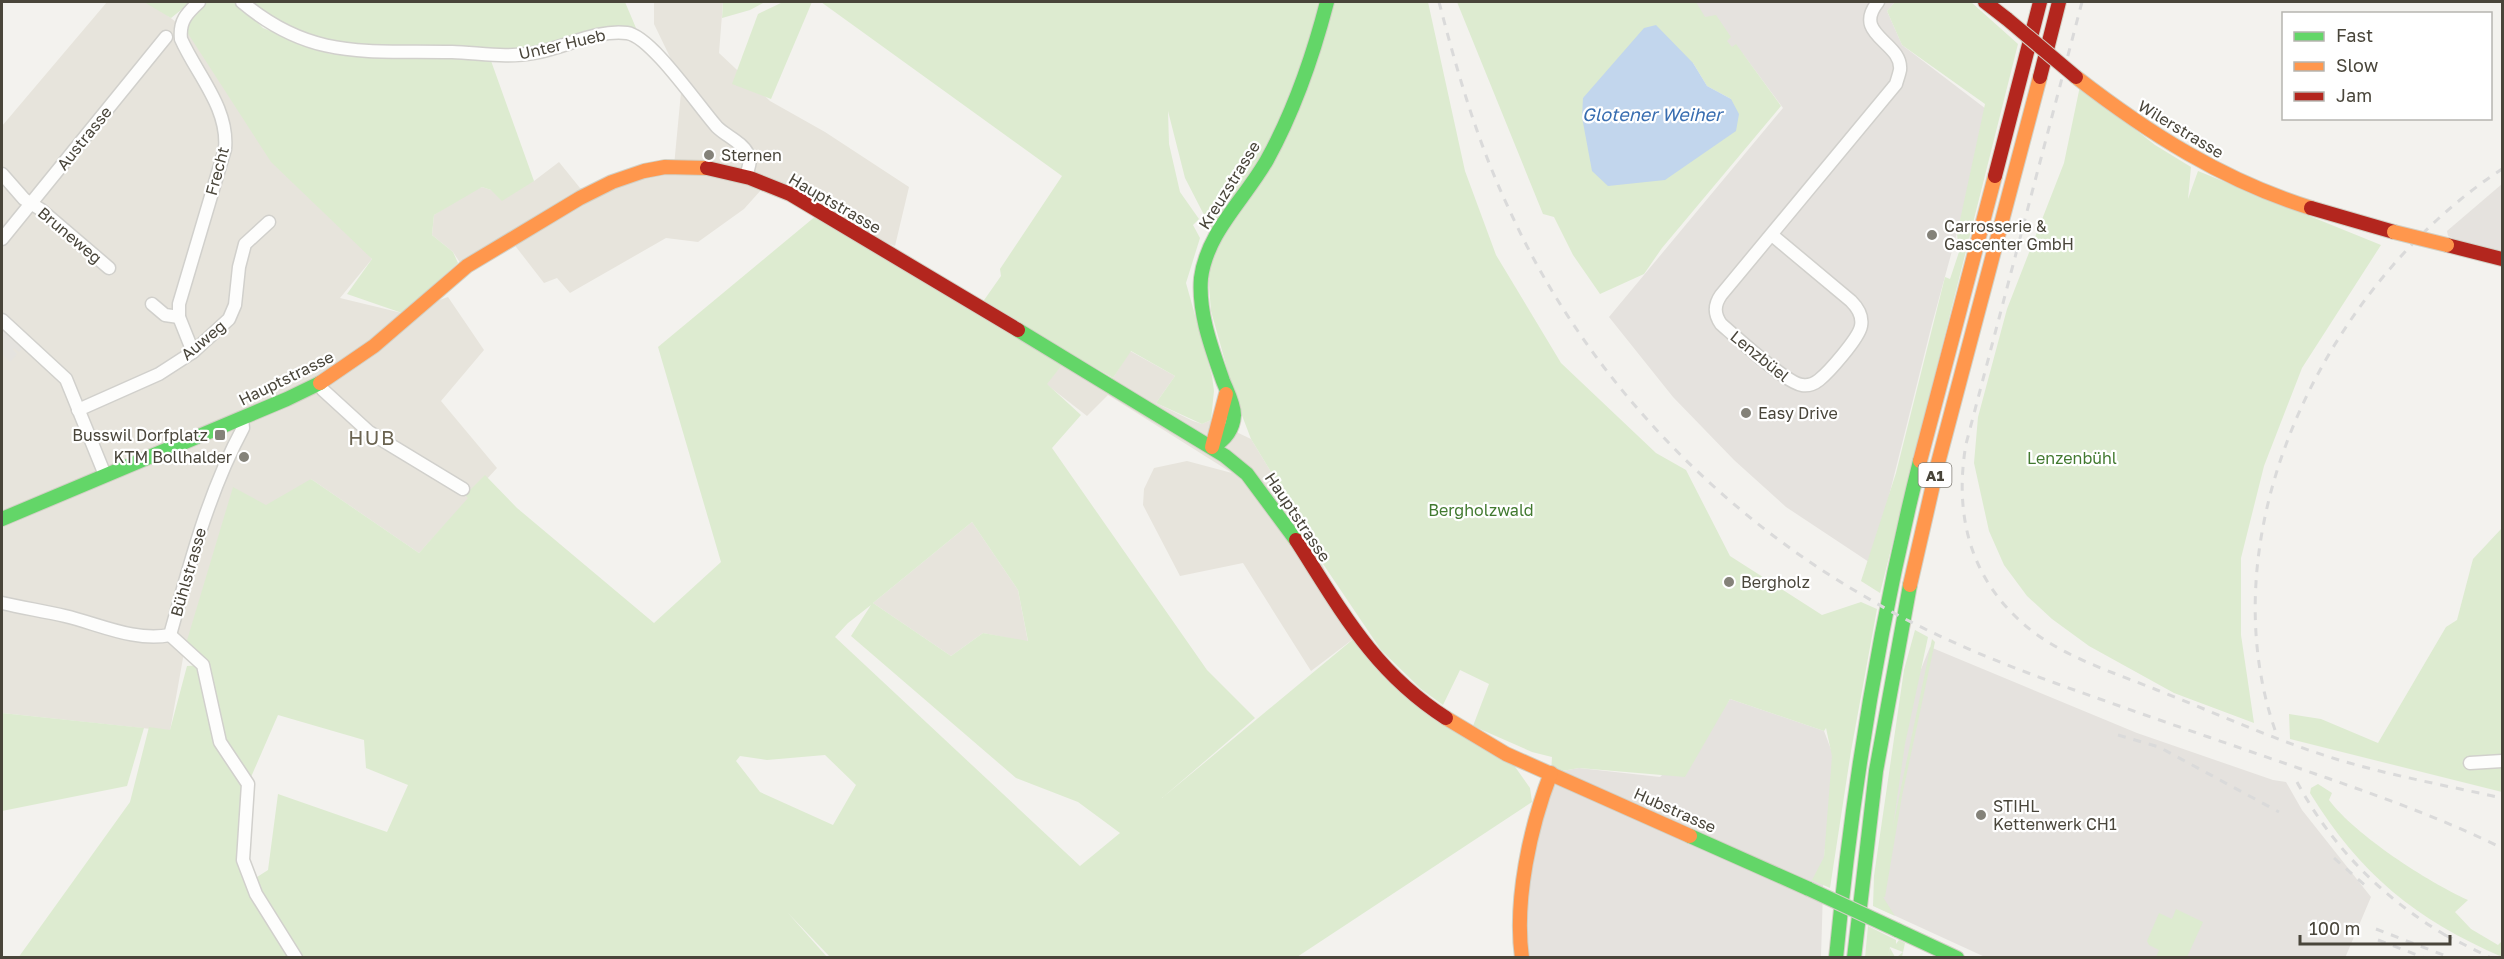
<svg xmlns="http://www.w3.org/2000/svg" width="2504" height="959" viewBox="0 0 2504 959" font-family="'Golos Text',sans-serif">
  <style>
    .residential { fill: #e7e4dc }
    .industrial { fill: #e5e2de }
    .green { fill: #ddebd0; fill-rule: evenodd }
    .parking { fill: #e5e3df }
    .water { fill: #c2d6ed }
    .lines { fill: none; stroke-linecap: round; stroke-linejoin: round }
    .street-casing { stroke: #d1d0cc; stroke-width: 15 }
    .fast-casing { stroke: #d2d0c5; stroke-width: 16 }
    .slow-casing { stroke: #d2d0c5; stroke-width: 16 }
    .jam-casing { stroke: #d2d0c5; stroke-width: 16 }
    .street { stroke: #fdfdfc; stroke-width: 12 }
    .fast { stroke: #63d668; stroke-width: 14 }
    .slow { stroke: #ff974d; stroke-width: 14 }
    .jam { stroke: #b3261e; stroke-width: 14 }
    .rail { stroke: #dadada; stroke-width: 3; stroke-dasharray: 8 8; stroke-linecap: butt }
    .fast-bridge-casing { stroke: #d2d0c5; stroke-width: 16; stroke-linecap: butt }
    .slow-bridge-casing { stroke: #d2d0c5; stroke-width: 16; stroke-linecap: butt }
    .jam-bridge-casing { stroke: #d2d0c5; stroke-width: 16; stroke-linecap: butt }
    .fast-bridge { stroke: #63d668; stroke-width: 14 }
    .slow-bridge { stroke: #ff974d; stroke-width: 14 }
    .jam-bridge { stroke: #b3261e; stroke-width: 14 }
    .poi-dot { fill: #848279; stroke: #fff; stroke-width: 2 }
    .labels { text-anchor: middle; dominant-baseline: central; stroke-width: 4.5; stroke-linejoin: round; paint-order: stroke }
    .shield { fill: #fff; stroke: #807d75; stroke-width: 1.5 }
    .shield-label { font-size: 15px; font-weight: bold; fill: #49453a }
    .street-label { font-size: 16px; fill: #49453a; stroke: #fff }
    .poi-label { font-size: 16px; fill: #49453a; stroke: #fff; text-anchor: start }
    .park-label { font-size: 16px; fill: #41792f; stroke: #fff }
    .water-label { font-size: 18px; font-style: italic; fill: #386db0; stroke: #fff }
    .quarter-label { font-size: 20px; letter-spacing: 1.5px; fill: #6b6451; stroke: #fff }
  </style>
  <rect width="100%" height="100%" fill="#f3f2ee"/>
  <g class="residential">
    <path d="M107 2H150L185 29 372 259 340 298 402 313 448 297 484 350 441 401 497 468 419 553 311 479 185 647 170 731 2 713V126Z"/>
    <path d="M654 2H723L719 53 770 101 825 132 909 187 895 246 761 190 744 209 698 242 666 238 570 293 557 278 544 283 513 243 461 264 453 252 432 235 434 215 469 192 482 187 491 190 534 181 559 162 580 188 598 187 674 166 682 82 654 24Z"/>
    <path d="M1130 351 1175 376 1156 403 1193 421 1202 424 1211 420 1251 439 1301 521 1357 636 1311 671 1243 563 1180 576 1143 505 1144 489 1154 468 1187 461 1232 473 1108 395 1087 416 1046 384 1066 360 1113 378Z"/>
    <path d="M972 522 1018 590 1028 642 983 633 951 656 873 603Z"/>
  </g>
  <g class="industrial">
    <path d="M1682 2H1895L1887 11 1902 45 1990 112 1932 324 1872 564 1786 507 1734 460 1673 397 1609 317 1783 108 1743 54 1718 52Z"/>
    <path d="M2502 184V259L2487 255 2448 236 2447 231Z"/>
    <path d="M1930 647 2137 733 2273 780 2286 782 2302 810 2371 897 2345 958 1985 957 1876 907 1915 684Z"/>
    <path d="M1730 699 1824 731 1835 760 1824 857 1821 957 1522 958 1519 938 1551 773 1579 768 1660 777 1715 722Z"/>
  </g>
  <g class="green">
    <path d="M144 2H191L171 18Z"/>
    <path d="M207 2H238L263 28 330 54 490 58 534 181 502 201 491 190 482 187 434 215 432 235 453 252 458 263 402 313 347 294 372 259 271 162 185 29 189 16Z"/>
    <path d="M250 2H625L636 28 597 30 554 45 507 51 328 44 293 32Z"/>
    <path d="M723 2H765L750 10 722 18Z"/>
    <path d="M783 2H812L771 99 732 84 758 14Z"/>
    <path d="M821 2H1428L1465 171 1496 255 1561 363 1656 453 1686 470 1730 556 1822 615 1861 602 1877 609 1851 751 1830 888 1812 880 1824 857 1832 756 1826 728 1824 731 1730 699 1685 777 1579 768 1551 773 1552 757 1532 752 1473 726 1489 684 1460 670 1443 705 1421 689 1381 650 1317 555 1301 521 1251 439 1235 397 1211 311 1208 273 1219 244 1185 178 1168 111 1169 144 1180 192 1199 219 1193 225 1200 238 1186 283 1212 376 1214 391 1211 420 1202 424 1156 403 1175 376 1131 351 1113 378 982 303 1001 276 1000 269 1062 176Z"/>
    <path d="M1457 2H1696L1705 17 1716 15 1731 37 1727 41 1732 47 1736 44 1781 106 1662 248 1644 274 1600 294 1573 255 1554 217 1543 214ZM1693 63 1707 86 1731 99 1583 98Z"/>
    <path d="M1895 2H1971L2018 44 1880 593 1861 581 1896 473 1945 277 1950 279 1959 252 1957 234 1985 104 1902 45 1887 11Z"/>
    <path d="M2080 86 2155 145 2191 167 2188 199 2198 171 2381 245 2302 368 2264 466 2241 558V635L2254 723 2174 693 2089 646 2052 619 2027 596 2004 565 1989 531 1974 463 1978 417 2007 309 2064 163Z"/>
    <path d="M817 215 1066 360 1047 384 1081 415 1052 448 1207 670 1255 718 1162 798 1357 636 1396 679 1506 754 1530 788 1532 802 1297 957H830L788 913 827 957 18 958 130 802 149 727 170 730 187 666 202 665 185 647 233 487 266 505 311 479 419 553 468 498 465 495 485 475 517 508 654 623 721 562 658 347ZM972 522 1018 590 1028 641 983 633 951 656 873 603ZM871 605 851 636 1016 778 1078 802 1120 833 1080 866 835 637 848 623ZM278 715 364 740 366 768 408 785 387 832 278 794 268 870 251 881 246 823 248 784ZM825 755 856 785 833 825 760 792 736 761 740 756 767 760Z"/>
    <path d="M2502 528V792L2290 739 2289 714 2321 719 2378 743 2446 627 2457 620 2473 559Z"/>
    <path d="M1915 630 1928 637 1905 744 1893 826 1932 639 1935 642 1902 796 1885 897H1883L1895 916 1873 906 1874 876 1904 670Z"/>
    <path d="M2 713 144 728 127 786 2 811Z"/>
    <path d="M2318 784 2332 793 2329 800C2355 835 2428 882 2468 900L2455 912 2471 929 2498 945 2502 941V957C2415 919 2360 874 2310 793L2311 788Z"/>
    <path d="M2176 909 2203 922 2187 957H2156L2159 950 2149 945 2147 941 2159 913 2172 919Z"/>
    <path d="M1868 926 1896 940V944L1899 940 1905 943 1902 957H1897L1903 952 1890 947 1888 956 1890 948 1895 957 1865 958Z"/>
  </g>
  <path class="parking" d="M2 328 23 348 19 352 14 348 13 350 17 354 10 362 2 354V340H5L2 337Z"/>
  <path class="water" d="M1656 25 1693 63 1707 86 1731 99 1739 114 1736 131 1665 180 1608 186 1592 171 1582 117 1583 98 1644 28Z"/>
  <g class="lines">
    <defs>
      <g id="street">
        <path d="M242 2C312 61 368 50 452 52 480 53 507 58 534 53 564 48 597 29 627 33 651 36 699 107 717 127 726 136 742 142 748 154 752 160 748 169 746 176"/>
        <path d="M2 174 24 199 40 209 109 268"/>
        <path d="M1772 235 1851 301C1858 308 1863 316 1861 326 1859 338 1829 372 1819 380 1814 384 1808 386 1802 385 1786 383 1736 337 1721 324 1714 314 1714 305 1721 295L1896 84C1897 80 1899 75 1900 70 1903 42 1851 35 1878 2"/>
        <path d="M2 239 166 37"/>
        <path d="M152 304 165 315 179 317"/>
        <path d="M2 320 66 379 105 475"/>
        <path d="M193 352 179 317V304L225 149C229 108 197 75 181 39 179 21 187 13 199 2"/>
        <path d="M319 383 323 390 369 432 463 489"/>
        <path d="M78 410 159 374 193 352 229 319 235 305 239 267 245 244 269 222"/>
        <path d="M2 603C23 608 44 611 65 616 99 624 135 642 170 635 190 564 208 493 243 428L242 418"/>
        <path d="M170 635 203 665 220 742 248 784 243 860 256 894 296 958"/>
        <path d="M2470 763 2502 761"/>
      </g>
      <g id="fast">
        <path d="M1018 330 1225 456 1247 474 1296 540"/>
        <path d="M1212 447C1225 440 1233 431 1234 415 1234 404 1227 391 1223 381 1212 349 1198 313 1201 278 1207 232 1245 199 1267 160 1294 111 1313 56 1327 2"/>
        <path d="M2 519 287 399 320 383"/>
        <path d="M1690 836 1809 889"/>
        <path d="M1897 930 1957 958"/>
        <path d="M1836 958C1852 790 1879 625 1920 461"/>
        <path d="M1854 958 1876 771 1910 585"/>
      </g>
      <g id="slow">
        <path d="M2076 77C2148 133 2224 181 2311 208"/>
        <path d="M320 383 374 346 467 266 580 198 612 182 644 171 665 167 707 168"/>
        <path d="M1212 447 1226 394"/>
        <path d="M1920 461 1995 176"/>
        <path d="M1910 585 1938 463 2040 77"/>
        <path d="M1446 718 1506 754 1690 836"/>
        <path d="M1522 958C1514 901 1530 827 1551 773"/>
      </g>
      <g id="jam">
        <path d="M1985 2 2007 19"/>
        <path d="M2040 77 2059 2"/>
        <path d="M707 168 750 178 790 194 1018 330"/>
        <path d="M1995 176 2040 2"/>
        <path d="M2311 208 2394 232"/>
        <path d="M2447 245 2502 259"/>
        <path d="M1296 540C1341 610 1373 671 1446 718"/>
      </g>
    </defs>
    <use href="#street" class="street-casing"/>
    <use href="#fast" class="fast-casing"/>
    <use href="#slow" class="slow-casing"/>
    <use href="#jam" class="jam-casing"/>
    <use href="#street" class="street"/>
    <use href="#fast" class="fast"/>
    <use href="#slow" class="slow"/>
    <use href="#jam" class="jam"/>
    <g class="rail">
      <path d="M1439 2C1457 71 1477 141 1508 207 1581 369 1710 507 1864 596 1924 632 1989 659 2055 683 2138 713 2223 742 2307 771 2373 794 2439 817 2502 848"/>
      <path d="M2082 2 1966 444C1955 508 1967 569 2014 615 2052 654 2108 670 2157 690 2218 714 2277 741 2339 760 2393 776 2448 786 2502 798"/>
      <path d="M2275 730C2205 526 2330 282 2502 169"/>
      <path d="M2118 735 2159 747 2279 812"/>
      <path d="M2297 782C2333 849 2385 900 2450 938"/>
      <path d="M2334 858 2368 888"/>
      <path d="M2376 929 2451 958"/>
      <path d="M2445 935 2491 958"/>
      <path d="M2378 940 2425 958"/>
    </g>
    <defs>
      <path id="fast-bridge" d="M1809 889 1897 930"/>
      <path id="slow-bridge" d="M2394 232 2447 245"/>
      <path id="jam-bridge" d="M2007 19 2076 77"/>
    </defs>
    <use href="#fast-bridge" class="fast-bridge-casing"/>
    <use href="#slow-bridge" class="slow-bridge-casing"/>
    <use href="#jam-bridge" class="jam-bridge-casing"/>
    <use href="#fast-bridge" class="fast-bridge"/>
    <use href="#slow-bridge" class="slow-bridge"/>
    <use href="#jam-bridge" class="jam-bridge"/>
  </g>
  <g class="poi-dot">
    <circle cx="709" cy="155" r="6"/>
    <circle cx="1932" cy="235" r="6"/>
    <circle cx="1746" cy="413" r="6"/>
    <rect x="214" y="429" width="12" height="12" rx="3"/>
    <circle cx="244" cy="457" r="6"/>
    <circle cx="1729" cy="582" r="6"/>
    <circle cx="1981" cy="815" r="6"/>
  </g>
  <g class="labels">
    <rect class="shield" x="1918.5" y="463" width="33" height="24" rx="4.5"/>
    <g class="shield-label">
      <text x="1935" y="475">A1</text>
    </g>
    <g class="street-label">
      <text transform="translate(562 44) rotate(-13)">Unter Hueb</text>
      <text transform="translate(2181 129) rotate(31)">Wilerstrasse</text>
      <text transform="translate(84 138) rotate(-51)">Austrasse</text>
      <text transform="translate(217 171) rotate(-75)">Frecht</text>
      <text transform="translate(1229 185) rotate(-58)">Kreuzstrasse</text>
      <text transform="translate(835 203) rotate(30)">Hauptstrasse</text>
      <text transform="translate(70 235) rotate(40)">Bruneweg</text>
      <text transform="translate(203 340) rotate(-40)">Auweg</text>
      <text transform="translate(1760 356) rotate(39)">Lenzbüel</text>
      <text transform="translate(286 378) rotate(-26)">Hauptstrasse</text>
      <text transform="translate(1298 517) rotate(56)">Hauptstrasse</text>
      <text transform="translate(188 572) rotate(-74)">Bühlstrasse</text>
      <text transform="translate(1675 810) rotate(24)">Hubstrasse</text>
    </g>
    <g class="poi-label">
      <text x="721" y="155">Sternen</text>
      <text x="1944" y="226">Carrosserie &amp;<tspan x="1944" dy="18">Gascenter GmbH</tspan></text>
      <text x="1758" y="413">Easy Drive</text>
      <text x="208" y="435" text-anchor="end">Busswil Dorfplatz</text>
      <text x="232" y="457" text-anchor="end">KTM Bollhalder</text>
      <text x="1741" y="582">Bergholz</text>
      <text x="1993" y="806">STIHL<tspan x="1993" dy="18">Kettenwerk CH1</tspan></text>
    </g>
    <g class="park-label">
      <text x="2072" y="458">Lenzenbühl</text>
      <text x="1481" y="510">Bergholzwald</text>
    </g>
    <g class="water-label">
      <text x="1652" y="114">Glotener Weiher</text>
    </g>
    <g class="quarter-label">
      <text x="372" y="437">HUB</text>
    </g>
  </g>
  <rect width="2504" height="959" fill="none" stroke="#49453a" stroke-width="6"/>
  <rect x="2282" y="12" width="210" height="108" fill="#ffffff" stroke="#b6b5b0" stroke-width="1.5"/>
  <rect x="2294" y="32" width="30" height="9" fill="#63d668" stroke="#b6b5b0" stroke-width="1.5"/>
  <text x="2336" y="42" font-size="18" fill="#49453a">Fast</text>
  <rect x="2294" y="62" width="30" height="9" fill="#ff974d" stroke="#b6b5b0" stroke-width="1.5"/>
  <text x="2336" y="72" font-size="18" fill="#49453a">Slow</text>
  <rect x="2294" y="92" width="30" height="9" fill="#b3261e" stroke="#b6b5b0" stroke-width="1.5"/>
  <text x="2336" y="102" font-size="18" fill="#49453a">Jam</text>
  <path d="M2300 935v9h150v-9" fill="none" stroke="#49453a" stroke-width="3"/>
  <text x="2309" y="935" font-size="18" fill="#49453a" stroke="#ffffff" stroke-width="4.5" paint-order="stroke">100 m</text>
</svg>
